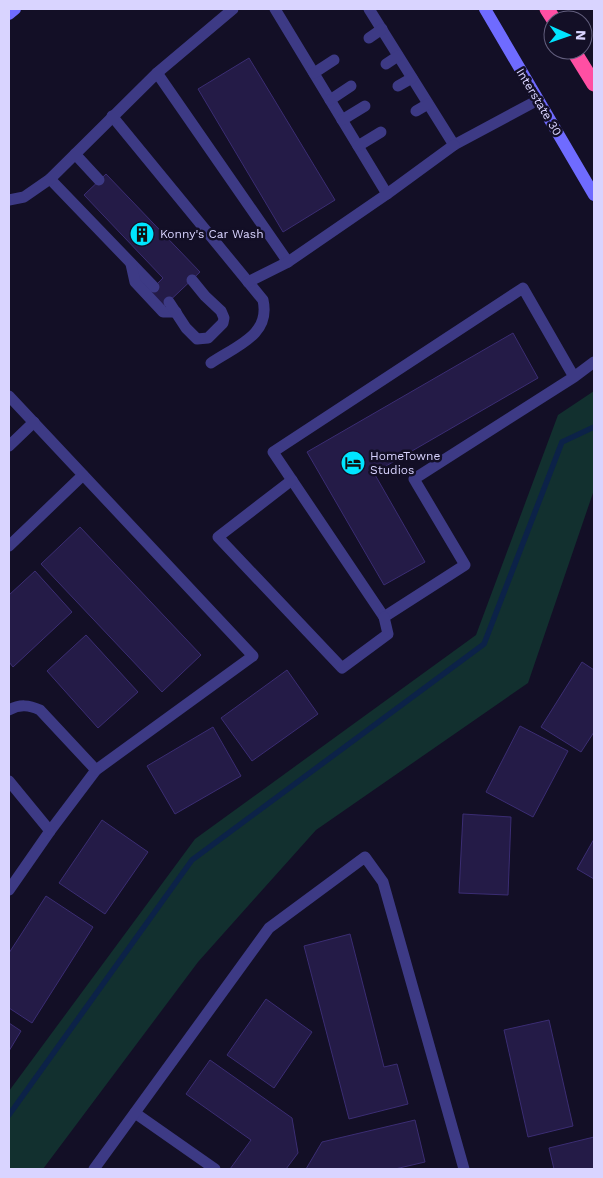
<svg xmlns="http://www.w3.org/2000/svg" width="603" height="1178" viewBox="0 0 603 1178" font-family="'Work Sans',sans-serif">
  <style>
    .green { fill: #12302f }
    .lines { fill: none; stroke-linecap: round; stroke-linejoin: round }
    .stream { stroke: #0c2248; stroke-width: 5.5 }
    .building { fill: #241b47; stroke: #3b2d73 }
    .service { stroke: #3d3a85; stroke-width: 11 }
    .secondary { stroke: #6f6bff; stroke-width: 12 }
    .motorway { stroke: #ff4fa3; stroke-width: 15 }
    .labels { text-anchor: middle; dominant-baseline: central; stroke-width: 5; stroke-linejoin: round; paint-order: stroke }
    .street-label { font-size: 12px; fill: #d9d4ff; stroke: #130f26 }
    .poi-label { font-size: 12px; fill: #d9d4ff; stroke: #130f26; text-anchor: start }
  </style>
  <rect width="100%" height="100%" fill="#130f26"/>
  <path class="green" d="M594 391V490L528 683 316 830 198 962 43 1169H9V1091L195 839 476 635 558 415Z"/>
  <g class="lines">
    <path class="stream" d="M9 1115 192 860 484 644 562 442 594 427"/>
  </g>
  <g class="building">
    <path d="M249 58 335 200 283 232 198 89Z"/>
    <path d="M106 174 200 272 162 308 148 293 163 278 84 195Z"/>
    <path d="M513 333 538 378 374 473 425 562 384 585 307 452Z"/>
    <path d="M80 527 201 655 162 692 41 564Z"/>
    <path d="M35 571 72 612 13 667 9 662V595Z"/>
    <path d="M86 635 138 692 98 728 47 671Z"/>
    <path d="M582 662 594 670V732L581 752 541 727Z"/>
    <path d="M287 670 318 714 252 761 221 718Z"/>
    <path d="M520 726 568 751 533 817 486 792Z"/>
    <path d="M213 727 241 776 175 814 147 766Z"/>
    <path d="M463 814 511 817 508 895 459 893Z"/>
    <path d="M102 820 148 852 105 914 59 883Z"/>
    <path d="M594 839V879L577 869Z"/>
    <path d="M46 896 93 927 32 1023 9 1008V953Z"/>
    <path d="M350 934 384 1067 397 1064 408 1104 349 1119 304 946Z"/>
    <path d="M266 999 312 1032 274 1088 227 1055Z"/>
    <path d="M549 1020 573 1126 528 1137 504 1030Z"/>
    <path d="M9 1023 21 1031 9 1051Z"/>
    <path d="M210 1060 292 1118 298 1153 286 1169H230L251 1140 186 1094Z"/>
    <path d="M415 1120 425 1162 395 1169H306L322 1142Z"/>
    <path d="M594 1137V1169H554L549 1148Z"/>
  </g>
  <g class="lines">
    <g class="service">
      <path d="M275 9 387 194"/>
      <path d="M369 9 454 145 538 100"/>
      <path d="M369 38 382 29"/>
      <path d="M386 64 398 56"/>
      <path d="M157 73 288 262"/>
      <path d="M314 73 334 60"/>
      <path d="M398 86 412 78"/>
      <path d="M330 100 351 86"/>
      <path d="M416 111 428 104"/>
      <path d="M112 116 263 300C271 335 236 346 211 363"/>
      <path d="M342 120 365 106"/>
      <path d="M358 146 381 132"/>
      <path d="M75 154 99 180"/>
      <path d="M50 179 154 287"/>
      <path d="M9 200 24 197 50 179 157 73 233 9"/>
      <path d="M131 264 135 282 163 312H176"/>
      <path d="M248 282 288 262 387 194 454 145"/>
      <path d="M169 302 186 328 197 339 208 338 223 323 224 318 221 311 205 296 192 280"/>
      <path d="M574 377 523 288 273 452 384 617 465 565 414 479 574 377 594 362"/>
      <path d="M9 396 253 656 96 770 50 831 9 890"/>
      <path d="M9 446 34 422"/>
      <path d="M292 480 218 537 342 668 388 634 384 617"/>
      <path d="M9 546 83 475"/>
      <path d="M9 710C20 704 29 705 40 710L96 770"/>
      <path d="M9 781 50 831"/>
      <path d="M135 1113 215 1169"/>
      <path d="M94 1169 269 928 365 857 383 882 464 1169"/>
    </g>
    <g class="secondary">
      <path d="M485 9 594 195"/>
      <path d="M9 14 15 9"/>
    </g>
    <g class="motorway">
      <path d="M547 9 554 20"/>
      <path d="M573 50 594 84"/>
    </g>
  </g>
  <defs>
    <symbol id="building-disc" viewBox="-11 -11 22 22"><circle r="9.5" fill="#00e5ff" stroke="#130f26"/><path d="M-4-6H4V6H1V3H-1V6H-4ZM-2.5-4.3h1.7v1.8h-1.7ZM.8-4.3h1.7v1.8H.8ZM-2.5-1h1.7V.8h-1.7ZM.8-1h1.7V.8H.8Z" fill="#111"/></symbol>
    <symbol id="hotel-disc" viewBox="-11 -11 22 22"><circle r="9.5" fill="#00e5ff" stroke="#130f26"/><path d="M-6-4.5h1.5V1H6V5H4.5V3h-9V5H-6ZM-4 0a1.8 1.8 0 1 1 3.6 0ZM.5 0V-2.5h3Q6-2.5 6 0Z" fill="#111"/></symbol>
  </defs>
  <g fill-rule="evenodd">
    <use href="#building-disc" x="128" y="220" width="28" height="28"/>
    <use href="#hotel-disc" x="339" y="449" width="28" height="28"/>
  </g>
  <g class="labels">
    <g class="street-label">
      <text transform="translate(539 102) rotate(59)">Interstate 30</text>
    </g>
    <g class="poi-label">
      <text x="160" y="234">Konny's Car Wash</text>
      <text x="370" y="456">HomeTowne<tspan x="370" dy="14">Studios</tspan></text>
    </g>
  </g>
  <rect width="603" height="1178" fill="none" stroke="#d9d4ff" stroke-width="20"/>
  <g transform="translate(568 35) rotate(92)"><circle r="24" fill="#130f26" stroke="#625e7d"/>
  <path d="M0-4L9 19L0 12L-9 19Z" fill="#00e5ff"/>
  <text y="-8" font-size="14" font-weight="bold" text-anchor="middle" fill="#d9d4ff">N</text>
  </g>
</svg>
